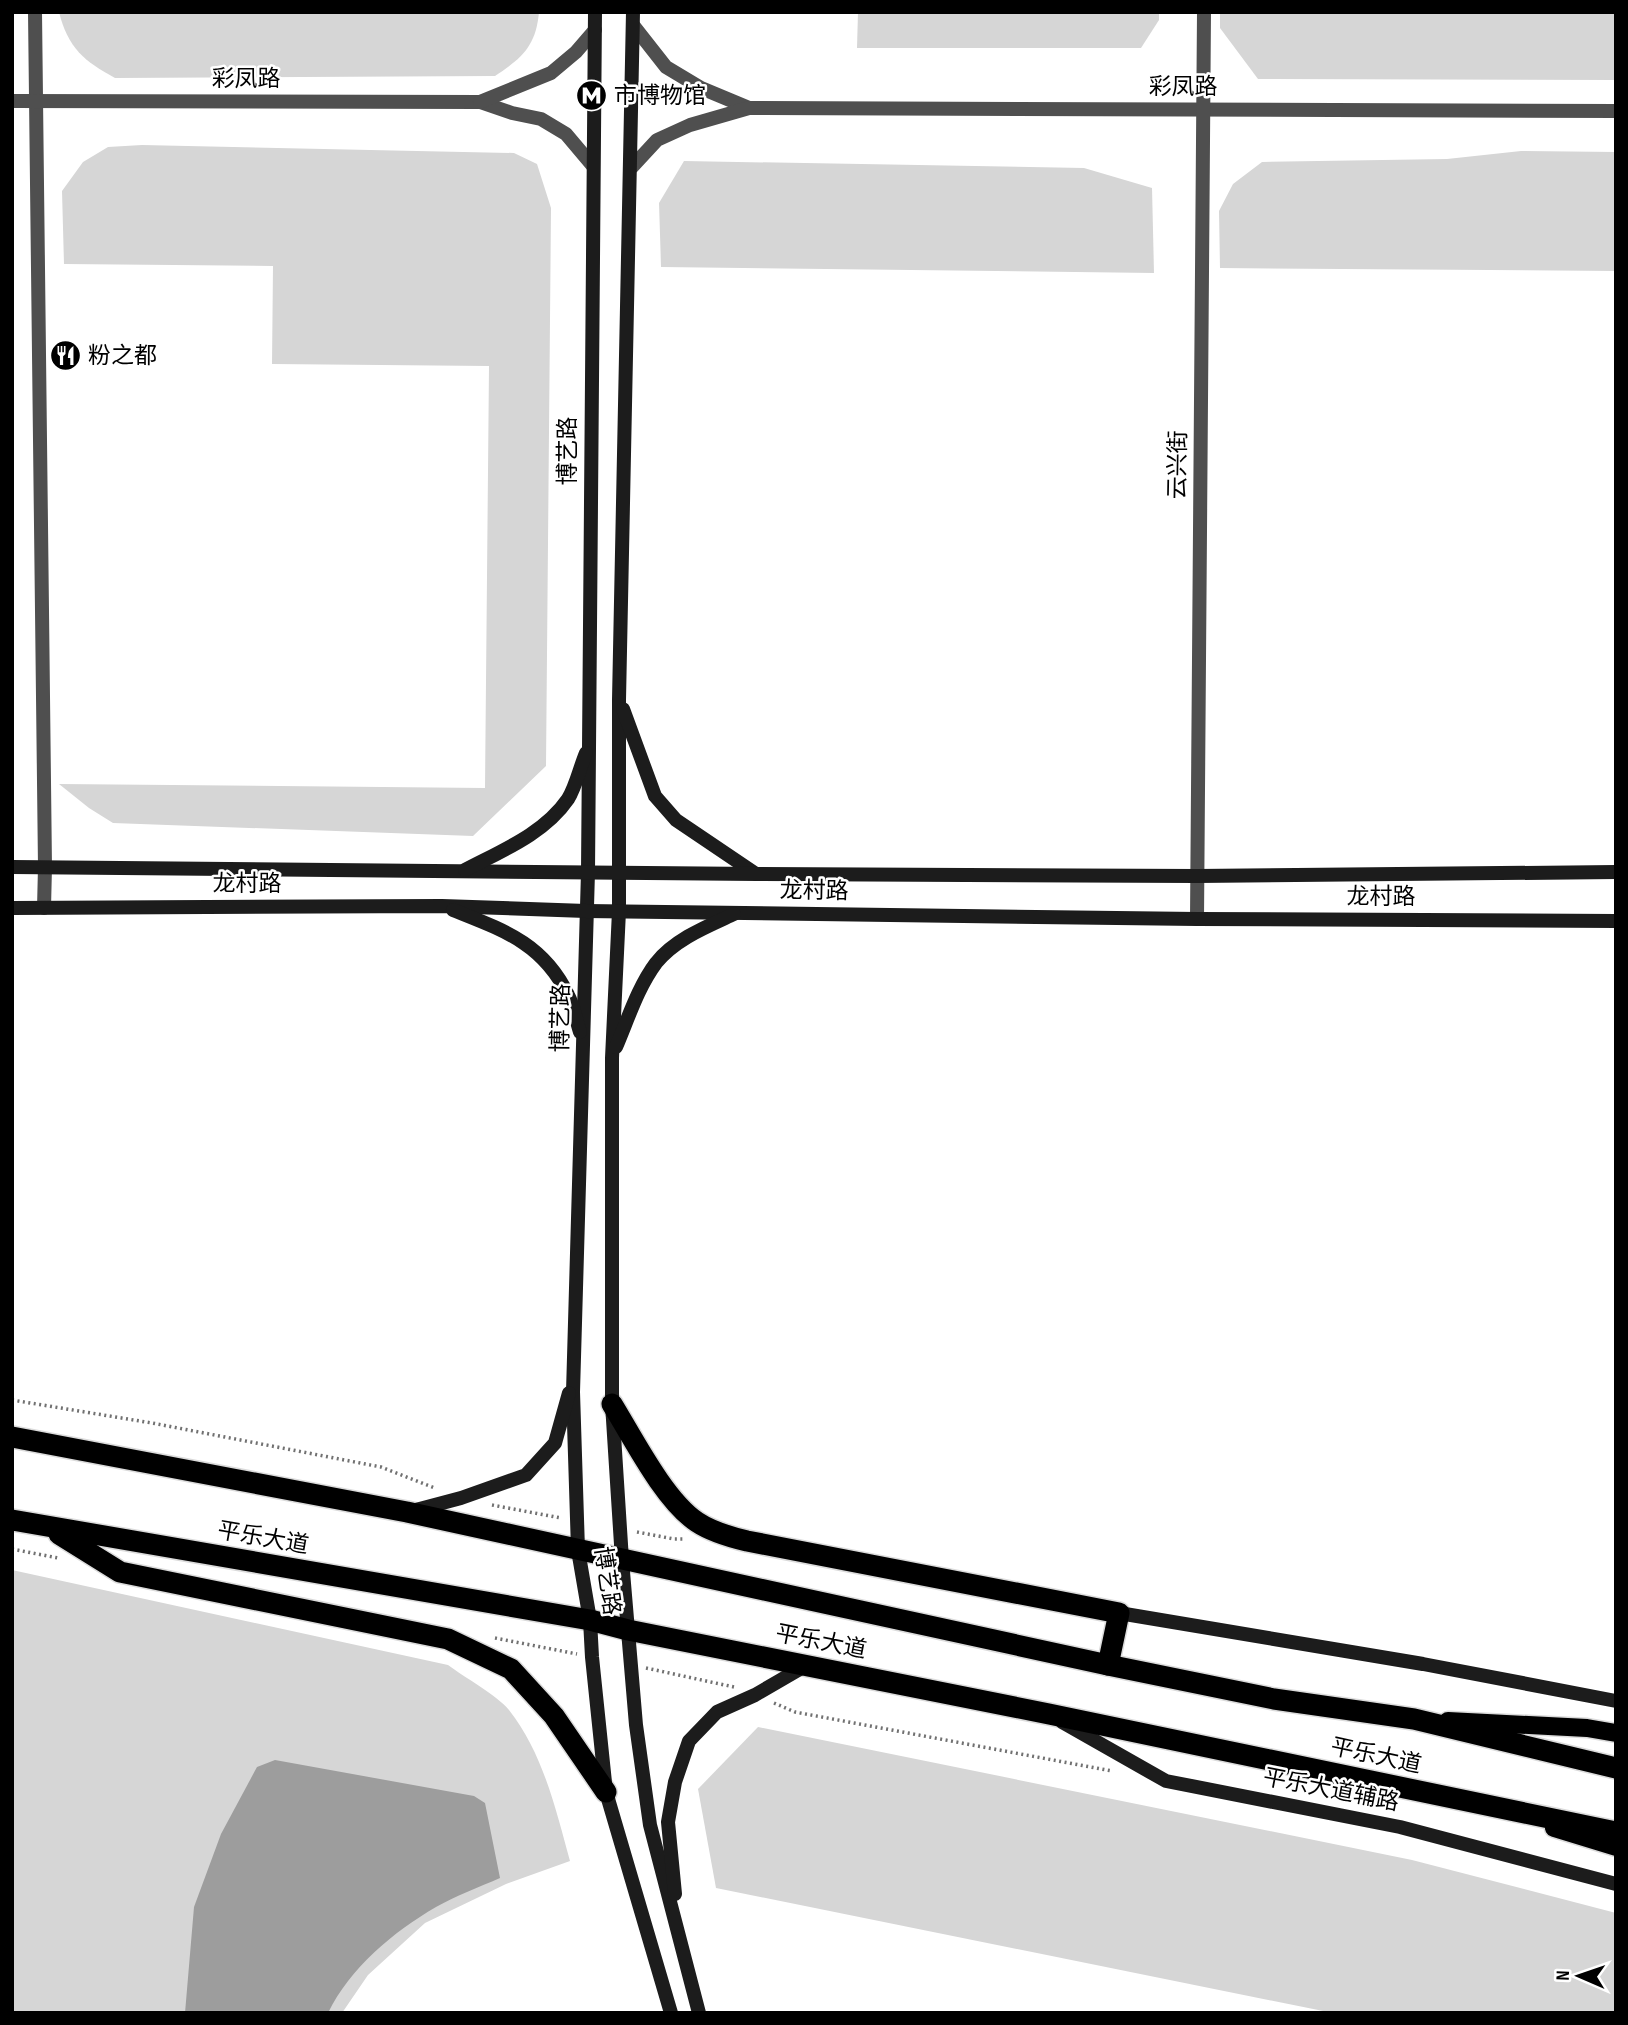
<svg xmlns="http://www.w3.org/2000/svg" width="1628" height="2025" viewBox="0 0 1628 2025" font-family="'Sofia Sans Condensed','Noto Sans SC',sans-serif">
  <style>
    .green { fill: #d6d6d6 }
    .water { fill: #9d9d9d }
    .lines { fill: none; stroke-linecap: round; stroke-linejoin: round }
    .primary-casing { stroke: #dbdbdb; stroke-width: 21 }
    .highway-casing { stroke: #dbdbdb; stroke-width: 24 }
    .path { stroke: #717171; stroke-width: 3.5; stroke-dasharray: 2 3.5; stroke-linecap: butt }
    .street { stroke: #4f4f4f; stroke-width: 14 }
    .secondary { stroke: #1c1c1c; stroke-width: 14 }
    .primary { stroke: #000; stroke-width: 18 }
    .highway { stroke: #000; stroke-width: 21 }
    .labels { text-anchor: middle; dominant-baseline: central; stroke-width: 5; stroke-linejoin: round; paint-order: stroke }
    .street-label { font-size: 23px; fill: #000; stroke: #fff }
    .poi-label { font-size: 23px; fill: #000; stroke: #fff; text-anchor: start }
  </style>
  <rect width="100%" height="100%" fill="#fff"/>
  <g class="green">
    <path d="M59 12H539C536 46 522 58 495 76L115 78C84 61 68 48 59 12Z"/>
    <path d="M858 12H1159V20L1141 48H857Z"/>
    <path d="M1220 12H1616V80L1258 79 1220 28Z"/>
    <path d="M142 145 514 153 537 164 551 208 546 766 473 836 113 823 89 808 59 784 485 788 489 366 272 364 273 266 64 264 62 191 83 162 108 147Z"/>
    <path d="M1521 151 1616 152V271L1220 268 1219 211 1233 184 1262 162 1447 159Z"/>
    <path d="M684 161 1084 168 1152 188 1154 273 661 267 659 203Z"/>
    <path d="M12 1570 448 1665C464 1677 498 1696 509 1710 543 1753 556 1810 570 1861L506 1884 425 1923 368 1975 342 2013H12Z"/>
    <path d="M758 1727 1412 1860 1616 1913V2013H1333L716 1888 698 1789Z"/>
  </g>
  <path class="water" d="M275 1760 474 1796 485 1803 500 1878C479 1887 456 1896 436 1907 393 1932 350 1968 328 2013H185L194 1907 221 1834 257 1767Z"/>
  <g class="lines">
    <defs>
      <g id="primary">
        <path d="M1448 1721 1587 1728 1616 1733"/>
        <path d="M1554 1828 1616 1847"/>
      </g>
      <g id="highway">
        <path d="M612 1404C633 1438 664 1500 697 1522 712 1532 730 1537 747 1541L1119 1613 1108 1665"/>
        <path d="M12 1437 407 1512 1108 1665 1274 1699 1414 1719 1616 1768"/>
        <path d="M12 1520 590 1620 628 1630 1049 1714 1616 1832"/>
        <path d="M59 1534 120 1572 448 1639 511 1669 554 1716 606 1792"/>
      </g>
    </defs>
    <use href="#primary" class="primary-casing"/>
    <use href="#highway" class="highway-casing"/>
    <g class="path">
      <path d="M12 1400 152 1423 381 1467 435 1488"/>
      <path d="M492 1505 561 1518"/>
      <path d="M637 1532 674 1539H684"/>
      <path d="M12 1549 58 1558"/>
      <path d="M495 1638 577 1654"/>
      <path d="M646 1668 734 1687"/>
      <path d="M774 1703 795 1712 1112 1771"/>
    </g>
    <g class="street">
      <path d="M35 12 45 867 44 908"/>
      <path d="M633 25 666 67 701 88 749 108"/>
      <path d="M12 101 480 102 512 113 541 119 566 134 593 166"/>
      <path d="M480 102 551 73 576 52 595 30"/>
      <path d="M632 167 657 140 690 125 749 108 1616 111"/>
      <path d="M1197 919 1204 12"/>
    </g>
    <g class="secondary">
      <path d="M595 12 588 872 573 1392 578 1550 590 1620 592 1657 606 1792 671 2013"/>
      <path d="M633 12 619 700V911L612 1058V1404L622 1560 636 1725 650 1825 699 2013"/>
      <path d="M623 709 655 796 676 820 756 874"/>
      <path d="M12 867 757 874 1197 876 1616 872"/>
      <path d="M465 870C501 851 544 834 568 799 576 786 580 767 586 753"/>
      <path d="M12 908 442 906 586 911 1197 919 1616 921"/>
      <path d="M453 910C503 930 543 943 568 995 574 1006 576 1020 580 1032"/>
      <path d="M616 1047C628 1019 638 987 656 963 675 939 708 926 734 914"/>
      <path d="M412 1511 461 1498 526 1475 555 1443 569 1393"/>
      <path d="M1119 1613 1423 1664 1616 1701"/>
      <path d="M1062 1722 1166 1781 1400 1827 1616 1884"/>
      <path d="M675 1894 668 1822 675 1782 689 1741 717 1712 755 1695 805 1666"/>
    </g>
    <use href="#primary" class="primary"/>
    <use href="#highway" class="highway"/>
  </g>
  <defs>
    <symbol id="metro-disc" viewBox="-11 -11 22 22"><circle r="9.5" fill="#000" stroke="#fff"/><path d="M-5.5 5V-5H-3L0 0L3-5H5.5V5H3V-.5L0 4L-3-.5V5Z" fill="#fff"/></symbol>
    <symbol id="restaurant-disc" viewBox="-11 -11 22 22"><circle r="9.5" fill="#000" stroke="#fff"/><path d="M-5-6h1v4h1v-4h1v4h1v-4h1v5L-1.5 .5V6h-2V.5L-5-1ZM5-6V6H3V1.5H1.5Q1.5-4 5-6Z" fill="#fff"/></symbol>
  </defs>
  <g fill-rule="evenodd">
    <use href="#metro-disc" x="574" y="78" width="35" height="35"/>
    <use href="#restaurant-disc" x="48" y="338" width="35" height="35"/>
  </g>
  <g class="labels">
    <g class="street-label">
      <text x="246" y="79">彩凤路</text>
      <text x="1183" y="87">彩凤路</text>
      <text transform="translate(568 451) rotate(-90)">博艺路</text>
      <text transform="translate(1178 465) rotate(-89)">云兴街</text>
      <text x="247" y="884">龙村路</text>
      <text transform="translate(814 891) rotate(1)">龙村路</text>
      <text x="1381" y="897">龙村路</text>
      <text transform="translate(561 1018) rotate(-89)">博艺路</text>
      <text transform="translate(263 1538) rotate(10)">平乐大道</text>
      <text transform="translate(607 1581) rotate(82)">博艺路</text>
      <text transform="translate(821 1642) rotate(11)">平乐大道</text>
      <text transform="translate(1376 1756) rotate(12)">平乐大道</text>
      <text transform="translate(1331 1790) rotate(11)">平乐大道辅路</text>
    </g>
    <g class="poi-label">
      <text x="614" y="96">市博物馆</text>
      <text x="88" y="356">粉之都</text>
    </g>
  </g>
  <rect width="1628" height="2025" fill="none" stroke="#000000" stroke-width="28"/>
  <g transform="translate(1579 1976) rotate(272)" stroke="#ffffff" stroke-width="5" paint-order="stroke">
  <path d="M0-5L12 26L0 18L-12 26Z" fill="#000000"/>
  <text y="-10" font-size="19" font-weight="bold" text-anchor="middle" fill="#000000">N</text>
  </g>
</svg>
